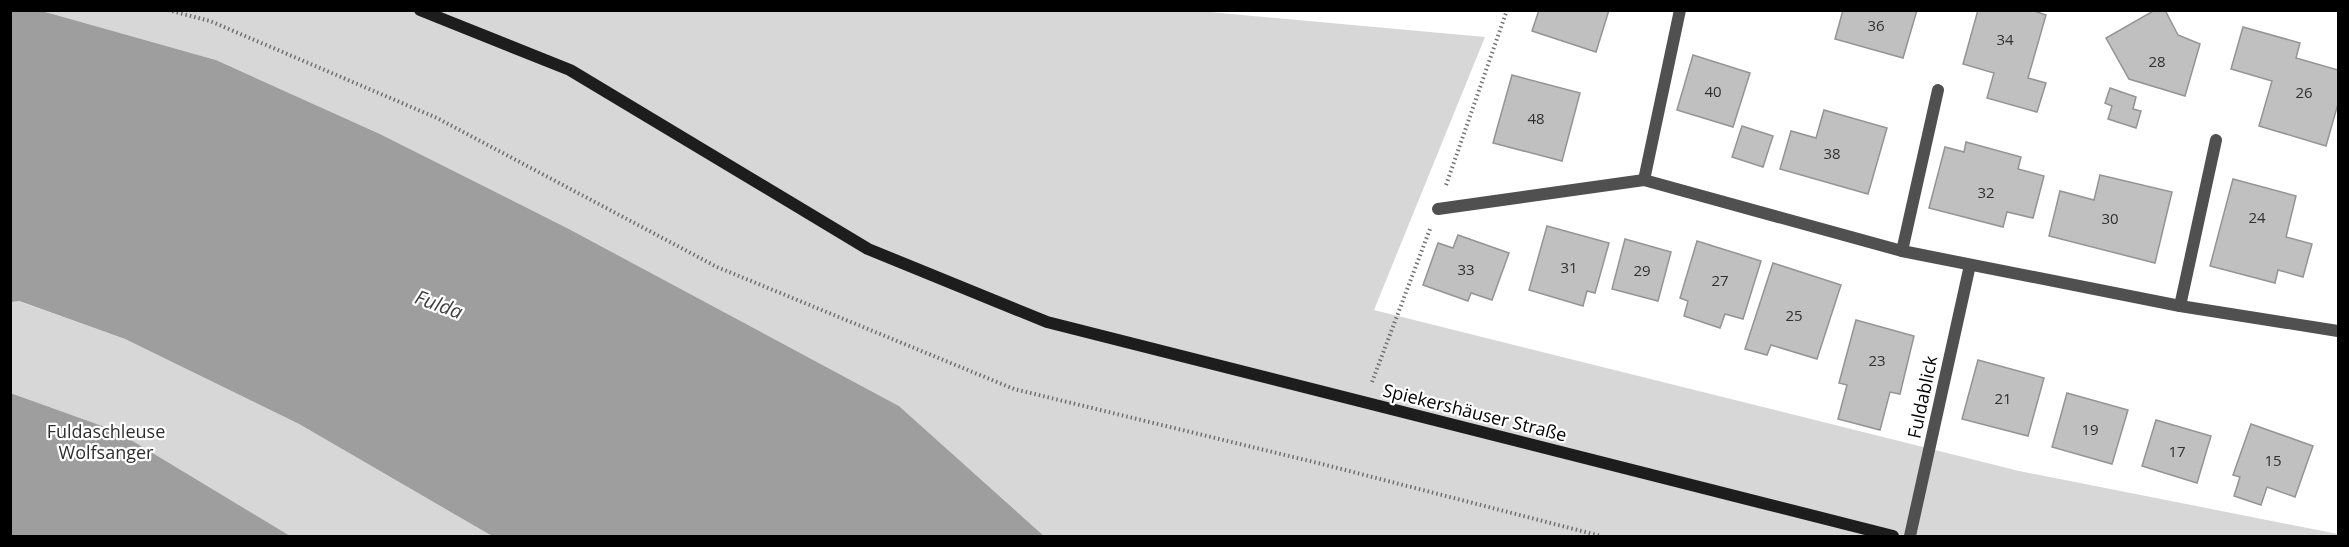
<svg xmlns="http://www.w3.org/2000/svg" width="2349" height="547" viewBox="0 0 2349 547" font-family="'Open Sans',sans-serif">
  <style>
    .green { fill: #d7d7d7 }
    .water { fill: #9e9e9e }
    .building { fill: #c0c0c0; stroke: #949494; stroke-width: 1.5 }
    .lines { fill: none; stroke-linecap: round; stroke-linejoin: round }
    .path { stroke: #727272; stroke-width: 4; stroke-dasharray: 1.5 3; stroke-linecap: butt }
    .lane { stroke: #505050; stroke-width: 12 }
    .street { stroke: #505050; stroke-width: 12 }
    .secondary { stroke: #1d1d1d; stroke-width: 12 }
    .labels { text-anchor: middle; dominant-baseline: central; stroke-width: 4.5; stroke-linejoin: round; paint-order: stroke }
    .number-label { font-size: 15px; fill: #303030 }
    .street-label { font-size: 18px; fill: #000; stroke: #fff }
    .park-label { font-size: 18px; fill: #2e2e2e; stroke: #fff }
    .water-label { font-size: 20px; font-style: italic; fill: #3f3f3f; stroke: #fff }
  </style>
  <rect width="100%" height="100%" fill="#fff"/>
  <g class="green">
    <path d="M1188 10 1485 37 1374 310 2019 471 2338 534V536H1044L899 406 569 229 380 134 216 60 42 11Z"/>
    <path d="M18 301 125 339 299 424 492 536H11L10 302Z"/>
  </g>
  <g class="water">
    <path d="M11 10 42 11 216 60 380 134 569 229 899 406 1044 536H492L299 424 125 339 19 301 11 302Z"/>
    <path d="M10 393 116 431 290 536H11Z"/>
  </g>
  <g class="building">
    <path d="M1539 10H1609L1596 52 1532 31Z"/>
    <path d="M1843 10H1917L1903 58 1835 39Z"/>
    <path d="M1978 10H2031L2046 15 2028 78 2046 83 2037 112 1987 98 1994 73 1963 64Z"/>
    <path d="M2155 10H2165L2178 35 2200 44 2185 96 2129 79 2106 38Z"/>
    <path d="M2243 27 2300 43 2296 58 2338 70V104L2326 146 2259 126 2272 81 2231 69Z"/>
    <path d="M1693 55 1750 73 1733 127 1677 110Z"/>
    <path d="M1512 75 1580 93 1562 161 1493 143Z"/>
    <path d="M2110 88 2136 97 2133 109 2141 111 2136 128 2108 119 2112 106 2105 103Z"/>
    <path d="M1824 110 1887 128 1868 194 1780 169 1791 131 1816 138Z"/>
    <path d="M1742 126 1773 136 1763 167 1732 157Z"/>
    <path d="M1966 142 2021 157 2018 169 2044 176 2033 218 2007 212 2003 227 1929 208 1945 147 1964 152Z"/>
    <path d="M2100 175 2172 192 2155 263 2049 236 2060 191 2094 200Z"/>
    <path d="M2233 179 2296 196 2286 237 2312 244 2303 277 2278 270 2275 283 2210 266Z"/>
    <path d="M1547 226 1609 243 1595 293 1587 291 1583 306 1529 290Z"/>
    <path d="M1458 235 1509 253 1492 300 1471 293 1468 301 1423 285 1438 243 1453 248Z"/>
    <path d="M1625 239 1671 252 1658 301 1612 289Z"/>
    <path d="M1697 241 1761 261 1743 319 1725 314 1720 328 1684 316 1688 301 1680 298Z"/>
    <path d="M1773 263 1841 285 1817 359 1771 345 1767 355 1745 349Z"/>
    <path d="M1856 320 1914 336 1900 394 1890 392 1880 430 1838 419 1847 385 1839 383Z"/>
    <path d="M1978 360 2044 378 2028 436 1962 419Z"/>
    <path d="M2067 393 2128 410 2112 464 2052 447Z"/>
    <path d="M2156 420 2211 436 2197 483 2142 466Z"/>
    <path d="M2251 424 2313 446 2295 497 2267 487 2261 505 2234 496 2240 477 2233 475Z"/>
  </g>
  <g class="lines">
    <g class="path">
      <path d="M168 10 210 21 437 118 717 267 1014 389 1326 465 1601 536"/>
      <path d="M1446 185 1507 10"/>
      <path d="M1372 382 1430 229"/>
    </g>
    <g class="lane">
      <path d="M1644 180 1680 10"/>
      <path d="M1902 251 1938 90"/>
      <path d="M2180 306 2216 140"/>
    </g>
    <g class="street">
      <path d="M1438 209 1644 180 1902 251 2180 306 2338 331"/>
      <path d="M1910 536 1970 265"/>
    </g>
    <path class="secondary" d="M420 10 570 70 868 249 1047 322 1893 536"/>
  </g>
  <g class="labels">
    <g class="number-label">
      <text x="1876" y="25">36</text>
      <text x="2005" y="39">34</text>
      <text x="2157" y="61">28</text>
      <text x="1713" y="91">40</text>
      <text x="2304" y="92">26</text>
      <text x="1536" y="118">48</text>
      <text x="1832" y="153">38</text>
      <text x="1986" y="192">32</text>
      <text x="2257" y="217">24</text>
      <text x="2110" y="218">30</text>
      <text x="1569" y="267">31</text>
      <text x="1466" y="269">33</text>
      <text x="1642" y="270">29</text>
      <text x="1720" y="280">27</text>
      <text x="1794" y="315">25</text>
      <text x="1877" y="360">23</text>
      <text x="2003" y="398">21</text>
      <text x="2090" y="429">19</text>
      <text x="2177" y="451">17</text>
      <text x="2273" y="460">15</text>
    </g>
    <g class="street-label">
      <text transform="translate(1922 397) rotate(-78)">Fuldablick</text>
      <text transform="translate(1475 412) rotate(14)">Spiekershäuser Straße</text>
    </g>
    <g class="park-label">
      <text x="106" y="431">Fuldaschleuse<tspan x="106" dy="21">Wolfsanger</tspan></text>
    </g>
    <g class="water-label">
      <text transform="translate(439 304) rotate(20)">Fulda</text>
    </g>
  </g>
  <rect width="2349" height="547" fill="none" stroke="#000000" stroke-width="24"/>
</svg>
